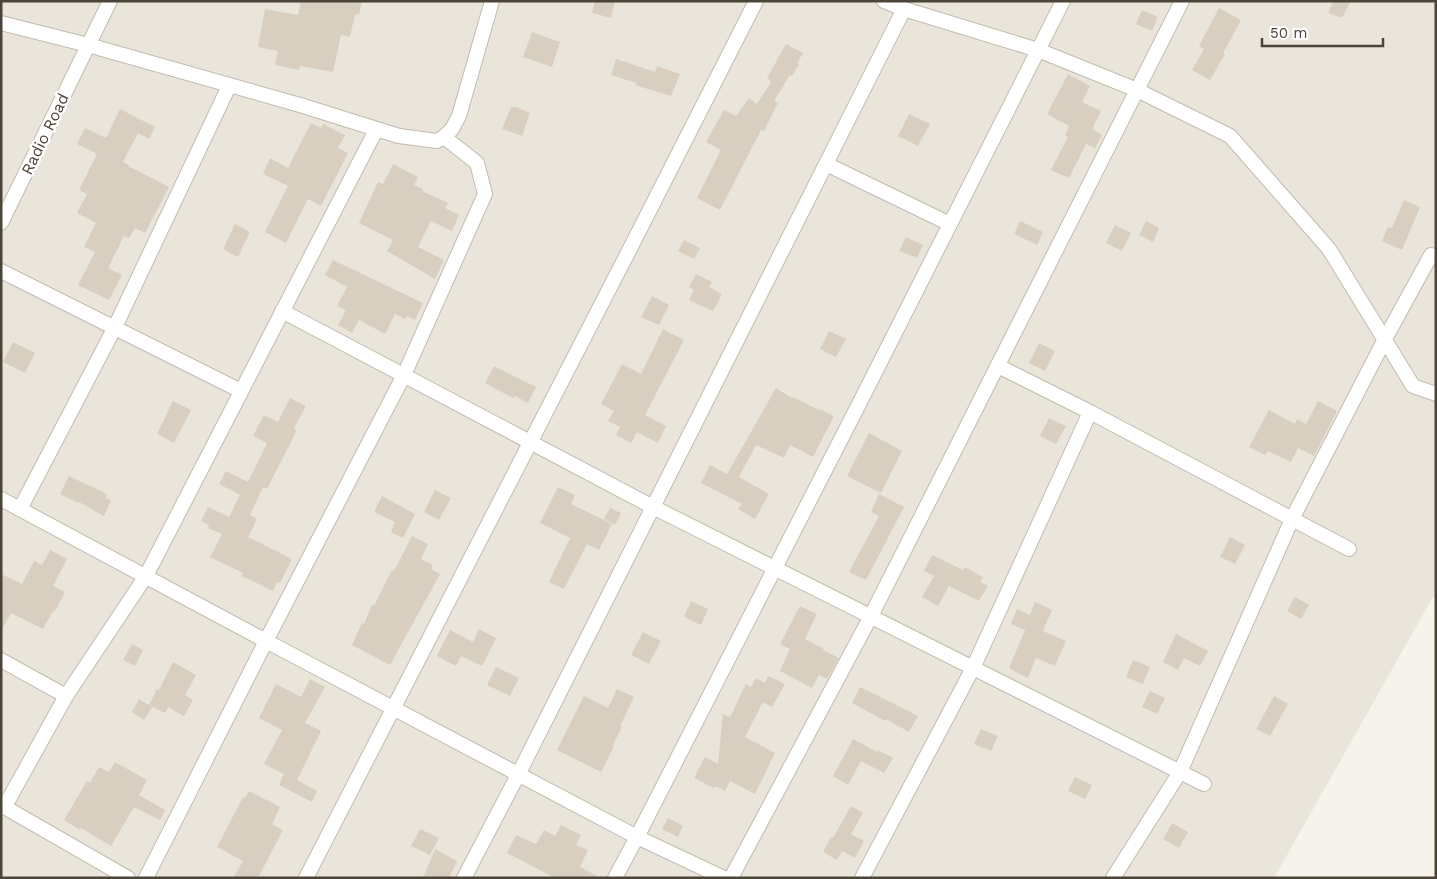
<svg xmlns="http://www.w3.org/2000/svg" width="1437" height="879" viewBox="0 0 1437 879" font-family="'Work Sans',sans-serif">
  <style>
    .residential { fill: #eae5da }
    .building { fill: #d8cfc1 }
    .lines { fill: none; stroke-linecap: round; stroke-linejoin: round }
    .street-casing { stroke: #c2bbae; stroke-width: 16 }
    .street { stroke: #fff; stroke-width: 14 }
    .labels { text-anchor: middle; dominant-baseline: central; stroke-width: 5; stroke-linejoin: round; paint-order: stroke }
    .street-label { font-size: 16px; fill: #4b4439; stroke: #fff }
  </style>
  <rect width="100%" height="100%" fill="#f6f3ec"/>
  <path class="residential" d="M1 1H1436V598L1433 597 1274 878H1Z"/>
  <g class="building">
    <path d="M301 1H362L359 15 355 14 350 37 341 35 333 72 300 66 299 70 275 65 278 51 258 47 265 9 298 15Z"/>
    <path d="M595 1H615L611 18 592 13Z"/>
    <path d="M1333 1H1351L1342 18 1328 13Z"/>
    <path d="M1219 8 1241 20 1223 53 1225 54 1210 80 1192 70 1204 49 1199 46Z"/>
    <path d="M1142 10 1158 17 1152 31 1136 24Z"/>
    <path d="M532 32 560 42 552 67 523 57Z"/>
    <path d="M786 44 803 53 797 63 799 64 792 76 790 75 774 101 778 103 764 131 761 130 720 210 697 198 721 150 706 142 724 110 736 116 749 98 757 104 771 82 767 78Z"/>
    <path d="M616 59 655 72 657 66 680 74 671 96 635 85 636 83 611 75Z"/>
    <path d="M1068 74 1090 86 1082 102 1101 111 1092 129 1102 135 1095 148 1086 144 1069 178 1051 170 1068 137 1065 135 1069 126 1047 114Z"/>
    <path d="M511 107H516L530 113 522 136 502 129Z"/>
    <path d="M120 109 155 127 149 139 138 133 123 162 129 165 128 166 169 187 145 233 135 228 129 238 124 236 108 268 122 275 109 300 78 285 95 252 84 247 96 223 77 213 87 194 79 190 97 154 77 144 85 128 106 138Z"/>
    <path d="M909 114 930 124 918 146 898 136Z"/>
    <path d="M311 123 321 128 323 124 345 135 338 148 348 153 321 206 308 199 286 243 265 232 288 186 263 174 270 158 288 168Z"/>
    <path d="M393 164 418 177 414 185 423 189 422 191 448 203 445 208 459 215 452 231 431 221 418 247 444 260 435 279 387 251 393 240 359 223 378 182 383 184Z"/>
    <path d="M1404 200 1420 207 1402 250 1382 241 1388 227 1392 228Z"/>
    <path d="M1020 221 1043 232 1037 245 1014 234Z"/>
    <path d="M1146 221 1159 228 1153 242 1139 235Z"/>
    <path d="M235 224 250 232 238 257 223 249Z"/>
    <path d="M1115 225 1131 233 1122 251 1106 243Z"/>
    <path d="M906 237 923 245 917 258 899 251Z"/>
    <path d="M684 240 700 248 694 259 678 251Z"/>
    <path d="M333 260 423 303 415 320 407 316 406 319 395 314 385 334 359 320 352 333 338 325 346 310 337 306 347 287 325 275Z"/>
    <path d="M696 274 712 282 709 287 722 294 713 311 689 300 694 290 689 287Z"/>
    <path d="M652 296 669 305 659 325 641 317Z"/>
    <path d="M663 329 684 340 645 415 666 426 658 443 637 432 631 443 616 435 620 427 608 421 614 411 601 404 622 364 641 374Z"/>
    <path d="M829 331 846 339 836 357 820 349Z"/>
    <path d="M13 342 35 353 25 373 3 362Z"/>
    <path d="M1039 343 1055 351 1045 371 1029 363Z"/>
    <path d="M494 366 536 387 528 403 515 396 513 398 485 383Z"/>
    <path d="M776 388 792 398 793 397 819 410 820 409 834 416 813 457 790 445 784 458 756 445 739 477 769 494 755 519 738 509 742 504 701 483 710 465 727 474Z"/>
    <path d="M290 398 306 406 294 428 297 430 267 489 263 487 250 515 257 519 248 537 292 559 280 583 277 582 273 591 242 576 243 573 210 557 222 534 208 528 209 525 201 521 208 507 229 517 240 495 219 484 226 471 248 482 267 443 253 436 264 415 278 422Z"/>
    <path d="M173 401 191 410 174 443 157 434Z"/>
    <path d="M1318 401 1337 411 1314 456 1298 448 1291 462 1268 451 1265 455 1249 447 1269 410 1295 424 1297 419 1306 424Z"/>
    <path d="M1049 418 1066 426 1056 444 1040 436Z"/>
    <path d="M869 433 902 451 881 493 847 476Z"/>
    <path d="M69 476 107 494 106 498 111 500 104 516 79 502 78 503 60 494Z"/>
    <path d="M558 487 575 495 571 504 612 524 599 550 587 544 564 589 549 582 570 538 540 523Z"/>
    <path d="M435 490 451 498 439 520 424 512Z"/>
    <path d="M879 494 904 507 866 580 849 572 879 516 871 512Z"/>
    <path d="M382 496 415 514 403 538 391 532 395 522 374 512Z"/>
    <path d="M610 508 621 513 615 525 604 519Z"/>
    <path d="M412 536 428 544 421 559 433 565 431 569 440 574 390 665 352 645 362 623 364 624 372 605 374 606 392 570 394 571Z"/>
    <path d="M1230 537 1245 545 1235 564 1220 557Z"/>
    <path d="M50 550 67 559 53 586 65 592 55 611H53L43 629 11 613 1 631V574L22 584 34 561 42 565Z"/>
    <path d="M932 555 963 570 965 567 983 577 980 582 988 586 979 601 949 586 938 606 922 597 934 576 924 571Z"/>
    <path d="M1295 597 1309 605 1301 619 1287 611Z"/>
    <path d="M691 601 708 609 701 625 684 617Z"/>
    <path d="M1035 602 1052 610 1043 631 1066 641 1055 666 1036 658 1028 678 1013 671V670L1009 668 1025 630 1011 624 1017 609 1030 615Z"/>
    <path d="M800 606 817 614 805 639 824 649 823 650 839 658 827 679 819 675 812 688 780 671 790 649 780 644Z"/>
    <path d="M479 629 496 638 482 666 461 656 456 666 437 656 450 630 473 642Z"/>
    <path d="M643 632 661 641 649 664 631 655Z"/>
    <path d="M1176 634 1208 651 1200 666 1184 658 1178 670 1163 662Z"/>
    <path d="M132 644 143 650 135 666 123 660Z"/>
    <path d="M1133 660 1150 667 1143 684 1126 677Z"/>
    <path d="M173 662 196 675 185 695 193 700 184 716 168 707 165 713 149 705 157 689 159 690Z"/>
    <path d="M496 667 519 678 510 696 487 685Z"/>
    <path d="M768 676 785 684 772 707 763 702 745 737 775 753 755 794 730 781 725 791 715 786 714 788 694 778 705 757 718 764 723 714 730 717 746 684 751 687 756 678 765 683Z"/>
    <path d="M310 679 325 687 305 723 321 731 297 780 317 791 312 802 279 785 284 774 264 764 282 730 259 718 276 684 301 697Z"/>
    <path d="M860 687 918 716 909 732 886 719 885 721 852 703Z"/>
    <path d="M617 689 634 697 620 726 622 727 613 745 614 746 601 772 557 750 584 696 608 708Z"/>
    <path d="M1150 691 1165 698 1157 714 1142 707Z"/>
    <path d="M1274 696 1288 704 1270 736 1256 729Z"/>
    <path d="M139 699 152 707 144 720 132 712Z"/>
    <path d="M981 729 998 736 991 751 974 744Z"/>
    <path d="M853 739 877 752 878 750 893 758 884 773 861 761 848 785 833 776Z"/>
    <path d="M115 762 147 780 139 795 165 810 160 820 134 807 111 846 81 828 80 830 64 820 87 781 90 783 99 767 109 772Z"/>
    <path d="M1075 777 1092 785 1085 799 1068 791Z"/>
    <path d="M249 791 280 807 272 824 283 830 258 878H233L243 861 217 847 243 797 245 798Z"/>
    <path d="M851 806 863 813 851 834 864 841 855 858 842 851 837 860 823 852 831 837 833 838Z"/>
    <path d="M668 818 683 826 678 837 662 829Z"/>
    <path d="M1172 823 1188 832 1179 848 1163 839Z"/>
    <path d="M561 825 581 835 576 845 588 850 580 867 601 878H555L507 853 516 835 536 844 544 830 555 836Z"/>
    <path d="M420 829 439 838 430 855 411 846Z"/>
    <path d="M435 849 457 861 449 878H423Z"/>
  </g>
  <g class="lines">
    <defs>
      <g id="street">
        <path d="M884 1 904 9 1038 50 1137 90 1230 136 1329 249 1413 386 1436 394"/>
        <path d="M1 23 88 45 300 105 399 136 437 141 444 137 452 129 459 116 492 1"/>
        <path d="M444 137 477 163 485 194 404 375 266 641 637 837 615 878"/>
        <path d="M826 164 950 224"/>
        <path d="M1 223 110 1"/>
        <path d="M1 271 241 391"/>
        <path d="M282 311 653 507 1204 784"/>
        <path d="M998 366 1090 412 1349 549"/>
        <path d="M1 499 266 641 146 878"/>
        <path d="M20 509 115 327 229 86"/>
        <path d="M1 660 66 696"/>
        <path d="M1 805 128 878"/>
        <path d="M5 806 66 696 146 576 376 130"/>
        <path d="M306 878 637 235 756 1"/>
        <path d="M464 878 519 773 904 9"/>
        <path d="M724 878 637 837 859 404 1063 1"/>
        <path d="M731 878 871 616 1182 1"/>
        <path d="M862 878 973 668 1090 412"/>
        <path d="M1113 878 1180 772 1292 519 1385 339 1431 255"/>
      </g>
    </defs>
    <use href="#street" class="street-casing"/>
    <use href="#street" class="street"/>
  </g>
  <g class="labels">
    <g class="street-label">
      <text transform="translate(45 134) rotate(-64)">Radio Road</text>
    </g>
  </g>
  <rect width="1437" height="879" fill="none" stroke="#4b4439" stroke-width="5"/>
  <path d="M1262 38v8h121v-8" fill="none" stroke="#4b4439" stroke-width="2.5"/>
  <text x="1270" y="38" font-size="15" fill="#4b4439" stroke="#ffffff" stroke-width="4" paint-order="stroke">50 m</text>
</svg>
